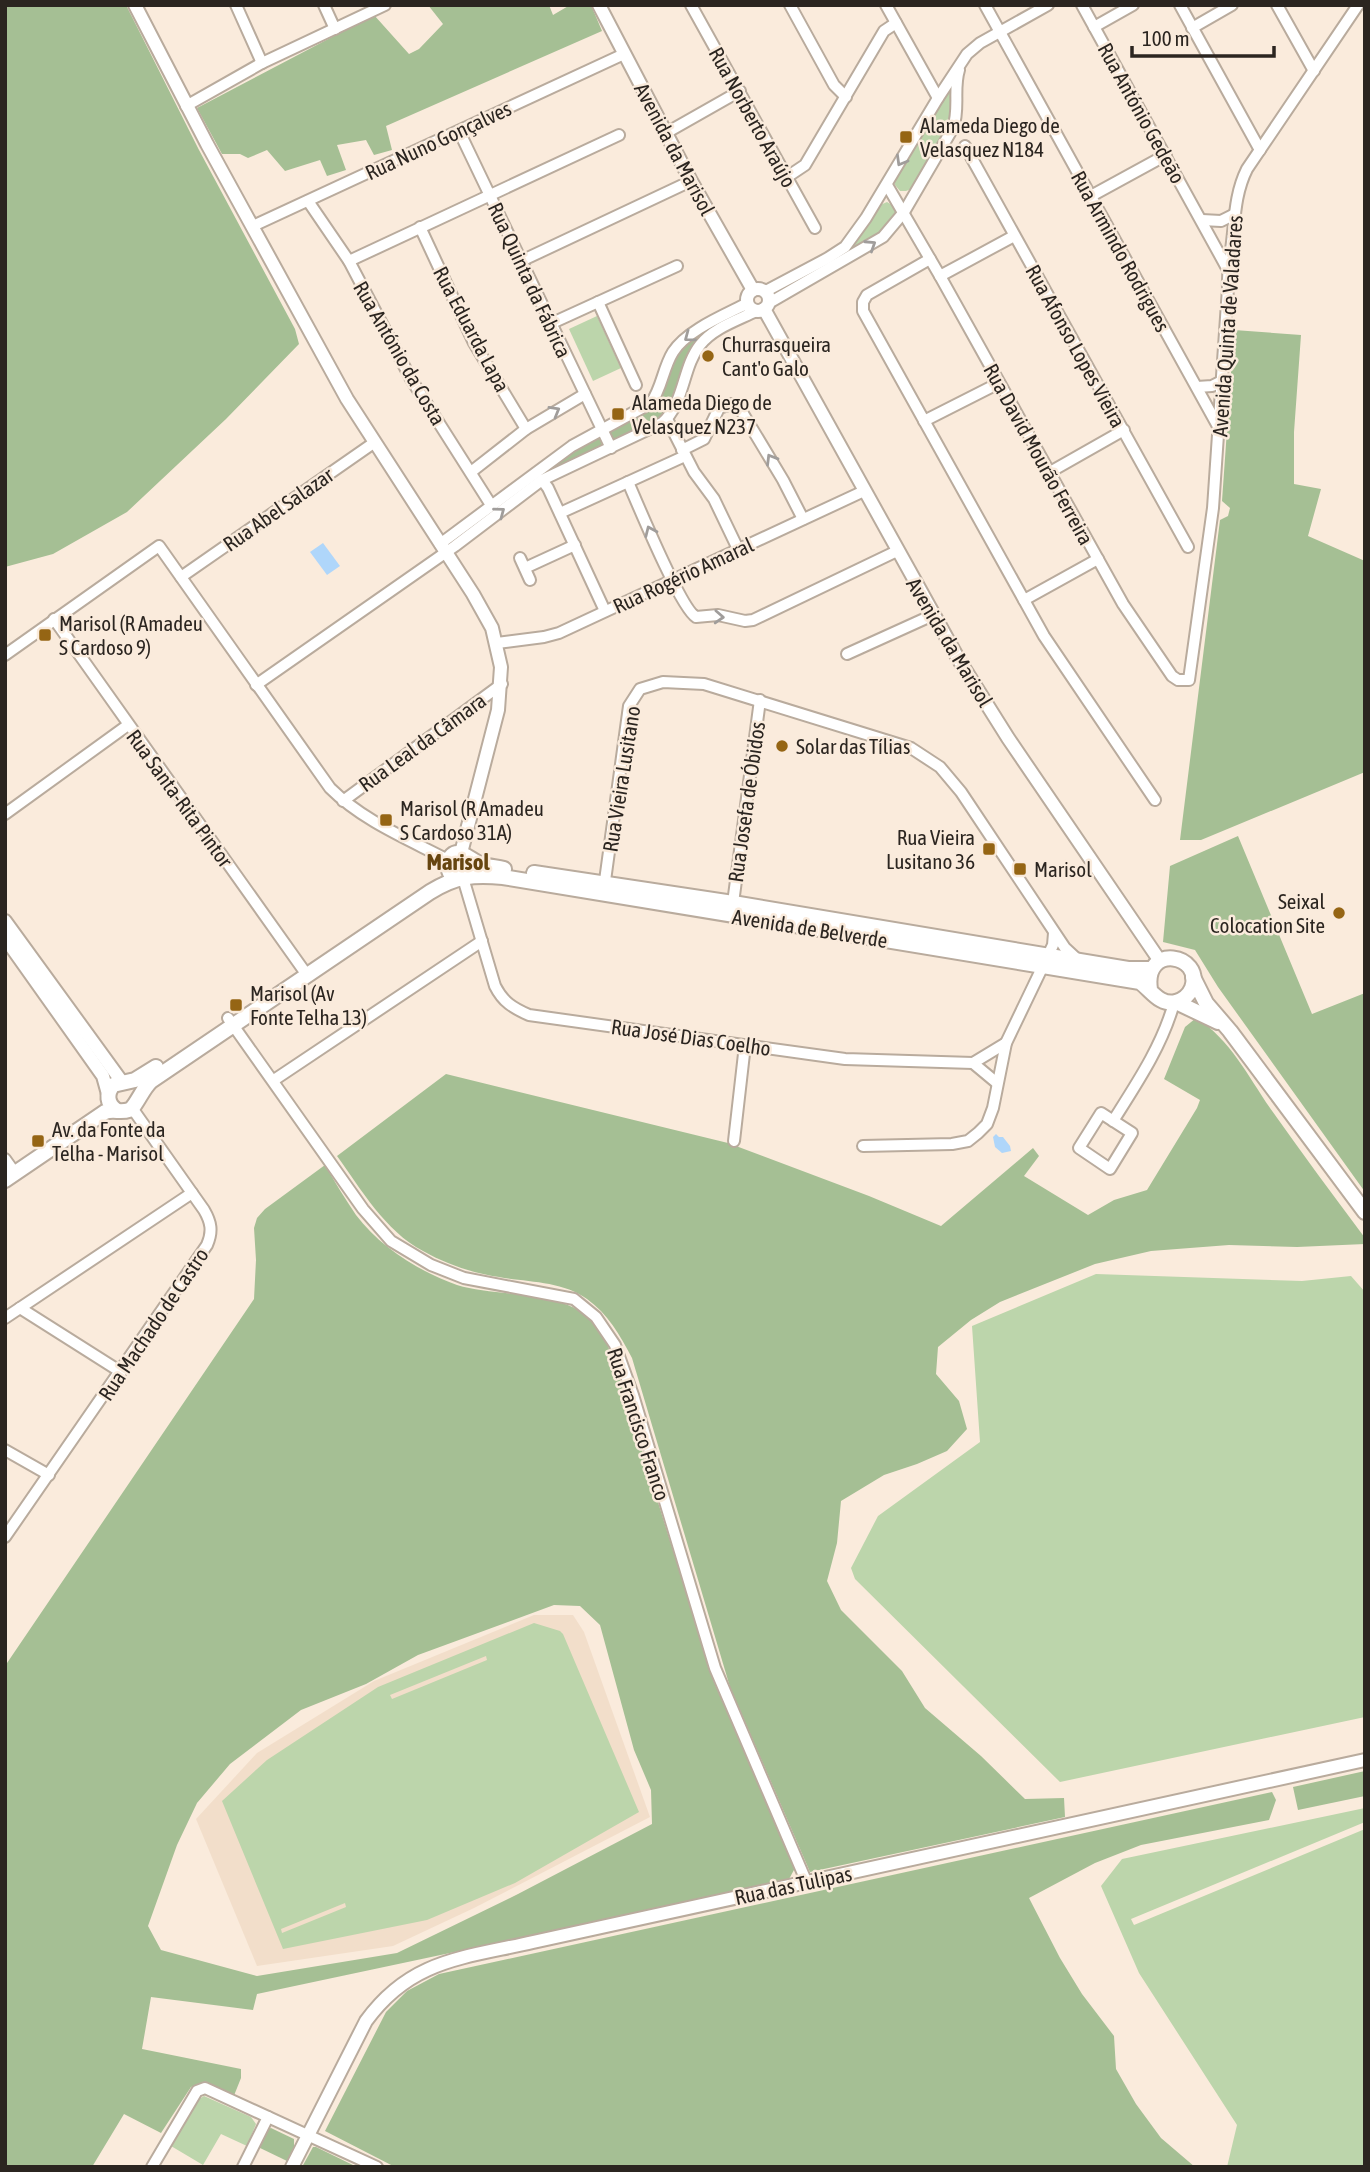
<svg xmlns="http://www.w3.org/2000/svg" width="1370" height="2172" viewBox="0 0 1370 2172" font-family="'Asap Condensed',sans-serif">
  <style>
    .built { fill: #f2deca }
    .green { fill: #bcd5ab; fill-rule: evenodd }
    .forest { fill: #a5bf94; fill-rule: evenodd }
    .water { fill: #afd6fa }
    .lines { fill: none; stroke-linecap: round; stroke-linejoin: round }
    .minor-casing { stroke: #b9ab9d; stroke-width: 14 }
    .tertiary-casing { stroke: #b9ab9d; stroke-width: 16 }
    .secondary-casing { stroke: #b9ab9d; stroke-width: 18 }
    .minor { stroke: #fff; stroke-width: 10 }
    .tertiary { stroke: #fff; stroke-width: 12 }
    .secondary { stroke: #fff; stroke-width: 14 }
    .oneway { stroke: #a09d9b }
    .poi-dot { fill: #956514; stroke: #faebdc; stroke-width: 2.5 }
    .labels { text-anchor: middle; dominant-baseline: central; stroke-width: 5; stroke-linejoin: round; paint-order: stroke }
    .street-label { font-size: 21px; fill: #2b2520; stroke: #faebdc }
    .poi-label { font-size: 21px; fill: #2b2520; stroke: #faebdc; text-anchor: start }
    .neighbourhood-label { font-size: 23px; font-weight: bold; fill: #664510; stroke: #faebdc }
  </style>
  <rect width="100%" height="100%" fill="#faebdc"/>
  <path class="built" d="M534 1615H573L584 1632 650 1817 474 1908 393 1946 257 1966 196 1819 257 1753 374 1681Z"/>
  <g class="green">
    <path d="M951 84 952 109 950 123 911 189 906 191H900L895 185V178Z"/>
    <path d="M887 202 895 207 897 213 880 235 848 254 846 251 858 238 878 206Z"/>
    <path d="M597 316 621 368 593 381 569 329Z"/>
    <path d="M1096 1274 1302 1281 1351 1276 1365 1292V1717L1060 1782 855 1579 851 1568 878 1516 980 1442 972 1326Z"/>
    <path d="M534 1623 560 1631 563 1634 639 1812 515 1883 427 1920 283 1949 222 1801 267 1760 378 1687ZM486 1656 487 1660 392 1699 390 1695ZM345 1903 346 1907 282 1933 281 1929Z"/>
    <path d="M1365 1808V1822L1131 1919 1134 1925 1365 1829V2167H1227L1237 2125 1139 1973 1101 1886 1122 1859Z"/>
    <path d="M204 2096 251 2117 256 2124 247 2146 221 2134 203 2165 171 2146 199 2099Z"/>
  </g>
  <g class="forest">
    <path d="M5 5H126L199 150 295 329 299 344 226 419 127 512 53 554 5 567Z"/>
    <path d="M428 5H549L553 15 570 5H591L602 31 386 126 392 150 374 155 366 140 337 145 346 170 327 176 320 160 285 171 267 150 248 158 240 154H222L197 108 374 15 409 54 419 49 443 24Z"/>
    <path d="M735 313 708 331 668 411 652 425 642 415 648 411 678 351 697 335Z"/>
    <path d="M1234 330 1301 335 1294 432V484L1321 489 1308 536 1365 561V772L1201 840H1180L1220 520 1228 516 1230 508 1222 501Z"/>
    <path d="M638 416 648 427 614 440 610 433 612 428Z"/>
    <path d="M597 438 600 439 602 446 450 543V541L570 452Z"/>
    <path d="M1238 836 1312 1014 1365 993V1192L1218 987 1195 950 1163 942 1170 866Z"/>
    <path d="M1196 1018C1230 1039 1248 1076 1270 1108 1301 1152 1333 1195 1365 1238V1244L1297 1247 1229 1245 1151 1251 1095 1264 1000 1302 971 1320 938 1347 936 1374 959 1401 967 1429 947 1451 917 1464 884 1475 841 1501 837 1543 827 1581 841 1610 902 1671 925 1708 981 1756 1025 1799 1064 1798 1065 1817 810 1872 730 1687 632 1358C620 1335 608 1314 587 1299 563 1281 527 1282 499 1277 472 1273 446 1264 423 1251 385 1231 361 1189 337 1156L446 1074 728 1143 869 1196 941 1226 1033 1148 1039 1156 1024 1176 1088 1215 1114 1200 1147 1190 1197 1108 1200 1100 1164 1079 1185 1027Z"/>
    <path d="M325 1165C335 1182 345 1199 356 1215 380 1247 420 1272 457 1285 502 1299 573 1286 601 1332 609 1346 614 1362 619 1377L714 1682 795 1868 788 1881 257 1994 253 2010 151 1997 142 2049 241 2069V2078L233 2098 209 2085 200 2084 191 2087 161 2133 124 2114 92 2167H5V1666L254 1299 256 1260 254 1228 257 1218 265 1209ZM554 1605 580 1606 600 1625 634 1750 651 1790 652 1824 518 1894 397 1953 257 1976 161 1950 148 1926 177 1845 197 1803 230 1764 301 1710 366 1684 418 1655Z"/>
    <path d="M1365 1771V1796L1298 1810 1293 1787Z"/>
    <path d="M1272 1792 1276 1800 1269 1820 1141 1845 1095 1863 1029 1898 1060 1958 1082 1994 1114 2036 1116 2069 1136 2104 1161 2138 1195 2167H395L325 2131 386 2012 407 1991 439 1974Z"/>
    <path d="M271 2128 294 2139V2147L287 2161 258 2147 268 2129Z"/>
    <path d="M313 2147H316L357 2167H302Z"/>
  </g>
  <g class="water">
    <path d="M323 543 340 566 327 575 310 552Z"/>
    <path d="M996 1134 999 1137H1003L1010 1146 1011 1151 1002 1153 995 1147 993 1137Z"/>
  </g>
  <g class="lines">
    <defs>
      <g id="minor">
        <path d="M236 5 262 63"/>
        <path d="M324 5 335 29"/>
        <path d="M691 5 815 228"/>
        <path d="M790 5 834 85 846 97"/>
        <path d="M886 5 938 98"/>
        <path d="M985 5 1219 428"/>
        <path d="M1082 5 1227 268"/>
        <path d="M1180 5 1260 150"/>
        <path d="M1277 5 1314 71"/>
        <path d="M1094 27 1133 5"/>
        <path d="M1192 28 1232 5"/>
        <path d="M186 106 262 63 385 5"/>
        <path d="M459 131 611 448"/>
        <path d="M666 133 740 91"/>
        <path d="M965 146 1188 547"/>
        <path d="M787 177 805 165 884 31 896 23"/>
        <path d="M887 185 940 276 1123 604 1172 676 1178 680H1189L1213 508 1228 288C1227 272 1230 264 1231 250 1235 222 1234 195 1247 169L1358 5"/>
        <path d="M1091 196 1166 155"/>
        <path d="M308 201 349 261 411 379 491 505"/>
        <path d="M1202 220 1221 221 1235 214"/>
        <path d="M253 226 624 54"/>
        <path d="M420 227 474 343 526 429"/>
        <path d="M930 259 867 295 863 302V311L1044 636 1155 800"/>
        <path d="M349 261 619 135"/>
        <path d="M521 261 691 181"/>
        <path d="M940 276 1014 236"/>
        <path d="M766 291 828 258 845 247 866 218 938 98 967 54 980 43 1048 5"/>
        <path d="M598 302 636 385"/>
        <path d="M769 303 883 237 904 212 953 128C960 109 953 89 959 70"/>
        <path d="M550 324 677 266"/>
        <path d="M1197 387 1212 386 1222 381"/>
        <path d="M667 419 694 472 714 499 738 549"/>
        <path d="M924 421 999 383"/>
        <path d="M682 450 704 439 719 408 731 404 739 407 783 480 803 519"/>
        <path d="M471 472 526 429 585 394"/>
        <path d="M1050 472 1124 430"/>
        <path d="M542 480 548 488 605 611"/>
        <path d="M628 482C638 505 681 609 696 617L718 615 745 621 753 620 897 551"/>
        <path d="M560 513 685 456"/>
        <path d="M440 544 572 446 651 403C662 388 663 368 673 352 687 330 725 315 748 303"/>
        <path d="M520 558 530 580"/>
        <path d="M525 568 575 545"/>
        <path d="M181 577 375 442"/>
        <path d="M1024 600 1098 559"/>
        <path d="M54 619 307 975"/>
        <path d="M497 643 544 637 559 633 864 491"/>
        <path d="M847 654 933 615"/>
        <path d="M5 655 159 546 330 788C363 821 408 839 448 860"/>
        <path d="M256 685 455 546 542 480 662 423C685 403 682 368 700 345 713 328 738 320 756 311"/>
        <path d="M343 801 502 684"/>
        <path d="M5 814 128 725"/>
        <path d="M463 878 495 986C503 1002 513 1008 529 1015L845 1059 973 1063 1006 1043"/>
        <path d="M604 888 629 706 640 689 663 682 704 684 911 748 940 767 961 792 1065 948 1079 961"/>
        <path d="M733 903 760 700"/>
        <path d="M228 1018 363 1209 391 1241 431 1265 464 1278 574 1299 596 1317 615 1345 633 1395 715 1668 807 1883"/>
        <path d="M973 1063 997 1083"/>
        <path d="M274 1080 482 941"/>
        <path d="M1101 1113 1132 1133 1110 1169 1079 1148Z"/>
        <path d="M1113 1121C1137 1083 1162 1046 1174 1003"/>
        <path d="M734 1141 745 1045"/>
        <path d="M863 1146 952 1144 968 1141 978 1133 987 1124 993 1108 1006 1043 1053 945 1054 933"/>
        <path d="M5 1159 15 1173"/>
        <path d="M20 1308 121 1372"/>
        <path d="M5 1318 192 1193"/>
        <path d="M5 1450 49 1475"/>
        <path d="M5 1537 207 1245C213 1231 211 1222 204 1210L132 1108"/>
        <path d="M152 2167 197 2091 205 2088 377 2167"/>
        <path d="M243 2167 268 2117"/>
      </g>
      <g id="tertiary">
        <path d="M135 5 207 144 347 399 473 594 492 628 501 667 498 710 461 853"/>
        <path d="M599 5 691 181 753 290"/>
        <circle cx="758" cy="300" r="11"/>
        <path d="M764 309 959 660 1008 738 1160 961"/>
        <path d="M5 921 122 1082"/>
        <path d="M5 938 103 1076 108 1094"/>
        <path d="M292 2167 366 2021C411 1959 464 1958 533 1942L1365 1760"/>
      </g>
      <g id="secondary">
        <path d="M534 873 733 903 1128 969H1152"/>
        <path d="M457 878 450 873 447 865C454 842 467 858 480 864 488 867 496 867 504 869"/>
        <path d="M1193 977 1206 1003 1230 1031 1365 1212"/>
        <path d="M1176 1002 1218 1022"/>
        <path d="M116 1110C107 1104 106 1094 113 1085L135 1080 156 1067"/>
        <path d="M5 1180 105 1112C113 1109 121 1113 129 1110 136 1107 142 1089 151 1081L430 892C456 876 473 874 503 877L1140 982C1151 990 1160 1006 1176 1002 1183 1000 1189 995 1192 988 1204 954 1143 943 1150 989"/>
      </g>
    </defs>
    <use href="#minor" class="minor-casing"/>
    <use href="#tertiary" class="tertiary-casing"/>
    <use href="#secondary" class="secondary-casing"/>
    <use href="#minor" class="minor"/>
    <use href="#tertiary" class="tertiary"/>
    <use href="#secondary" class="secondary"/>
  </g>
  <defs><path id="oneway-chevron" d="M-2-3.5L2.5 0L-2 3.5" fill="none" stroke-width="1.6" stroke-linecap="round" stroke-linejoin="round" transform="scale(1.75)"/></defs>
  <g class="oneway">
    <use href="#oneway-chevron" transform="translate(901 161) rotate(120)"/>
    <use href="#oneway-chevron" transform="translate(871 245) rotate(-33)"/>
    <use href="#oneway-chevron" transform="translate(689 337) rotate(143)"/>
    <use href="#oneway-chevron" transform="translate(555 411) rotate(-30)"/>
    <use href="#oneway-chevron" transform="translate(771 459) rotate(-121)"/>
    <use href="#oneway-chevron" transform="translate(500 512) rotate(-37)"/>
    <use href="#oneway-chevron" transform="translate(650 531) rotate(-114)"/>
    <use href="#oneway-chevron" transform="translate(719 617) rotate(3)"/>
  </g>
  <g class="poi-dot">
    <rect x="899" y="130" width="14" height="14" rx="3.5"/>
    <circle cx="708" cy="356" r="7"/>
    <rect x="611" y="407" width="14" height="14" rx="3.5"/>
    <rect x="38" y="628" width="14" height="14" rx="3.5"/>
    <circle cx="782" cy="746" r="7"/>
    <rect x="379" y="813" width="14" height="14" rx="3.5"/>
    <rect x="982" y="842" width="14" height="14" rx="3.5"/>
    <rect x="1013" y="862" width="14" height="14" rx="3.5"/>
    <circle cx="1339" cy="913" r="7"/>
    <rect x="229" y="998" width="14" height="14" rx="3.5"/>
    <rect x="31" y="1134" width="14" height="14" rx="3.5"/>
  </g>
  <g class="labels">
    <g class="street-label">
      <text transform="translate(1142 113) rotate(61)">Rua António Gedeão</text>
      <text transform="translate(753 117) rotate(61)">Rua Norberto Araújo</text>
      <text transform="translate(438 140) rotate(-25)">Rua Nuno Gonçalves</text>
      <text transform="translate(675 149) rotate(62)">Avenida da Marisol</text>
      <text transform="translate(1121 251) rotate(61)">Rua Armindo Rodrigues</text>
      <text transform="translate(530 280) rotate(65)">Rua Quinta da Fábrica</text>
      <text transform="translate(1227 326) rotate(-86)">Avenida Quinta de Valadares</text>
      <text transform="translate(472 329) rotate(62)">Rua Eduarda Lapa</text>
      <text transform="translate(1076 346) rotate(61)">Rua Afonso Lopes Vieira</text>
      <text transform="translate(400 353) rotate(60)">Rua António da Costa</text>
      <text transform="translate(1039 454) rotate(61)">Rua David Mourão Ferreira</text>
      <text transform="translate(278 509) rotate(-35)">Rua Abel Salazar</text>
      <text transform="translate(683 575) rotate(-25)">Rua Rogério Amaral</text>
      <text transform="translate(950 642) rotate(59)">Avenida da Marisol</text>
      <text transform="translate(422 742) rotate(-36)">Rua Leal da Câmara</text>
      <text transform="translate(621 779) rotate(-81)">Rua Vieira Lusitano</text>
      <text transform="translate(180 798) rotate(54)">Rua Santa-Rita Pintor</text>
      <text transform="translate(746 802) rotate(-82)">Rua Josefa de Óbidos</text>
      <text transform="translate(810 928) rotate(9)">Avenida de Belverde</text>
      <text transform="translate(691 1037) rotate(8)">Rua José Dias Coelho</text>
      <text transform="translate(153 1324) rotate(-56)">Rua Machado de Castro</text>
      <text transform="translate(639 1424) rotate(72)">Rua Francisco Franco</text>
      <text transform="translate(793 1885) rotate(-12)">Rua das Tulipas</text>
    </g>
    <g class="poi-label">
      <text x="920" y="125">Alameda Diego de<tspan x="920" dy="24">Velasquez N184</tspan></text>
      <text x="722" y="344">Churrasqueira<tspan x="722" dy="24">Cant'o Galo</tspan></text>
      <text x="632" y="402">Alameda Diego de<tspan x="632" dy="24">Velasquez N237</tspan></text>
      <text x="59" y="623">Marisol (R Amadeu<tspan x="59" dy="24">S Cardoso 9)</tspan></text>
      <text x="796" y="746">Solar das Tílias</text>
      <text x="400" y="808">Marisol (R Amadeu<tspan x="400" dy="24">S Cardoso 31A)</tspan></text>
      <text x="975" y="837" text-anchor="end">Rua Vieira<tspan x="975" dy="24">Lusitano 36</tspan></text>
      <text x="1034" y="869">Marisol</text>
      <text x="1325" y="901" text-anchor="end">Seixal<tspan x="1325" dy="24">Colocation Site</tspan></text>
      <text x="250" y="993">Marisol (Av<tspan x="250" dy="24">Fonte Telha 13)</tspan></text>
      <text x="52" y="1129">Av. da Fonte da<tspan x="52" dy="24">Telha - Marisol</tspan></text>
    </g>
    <g class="neighbourhood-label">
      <text x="458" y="862">Marisol</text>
    </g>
  </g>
  <rect width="1370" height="2172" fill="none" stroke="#2b2520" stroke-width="14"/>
  <path d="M1132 46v10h142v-10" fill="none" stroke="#2b2520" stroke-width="3.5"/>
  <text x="1142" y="46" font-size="21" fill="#2b2520" stroke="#faebdc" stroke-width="5" paint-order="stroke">100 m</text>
</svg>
